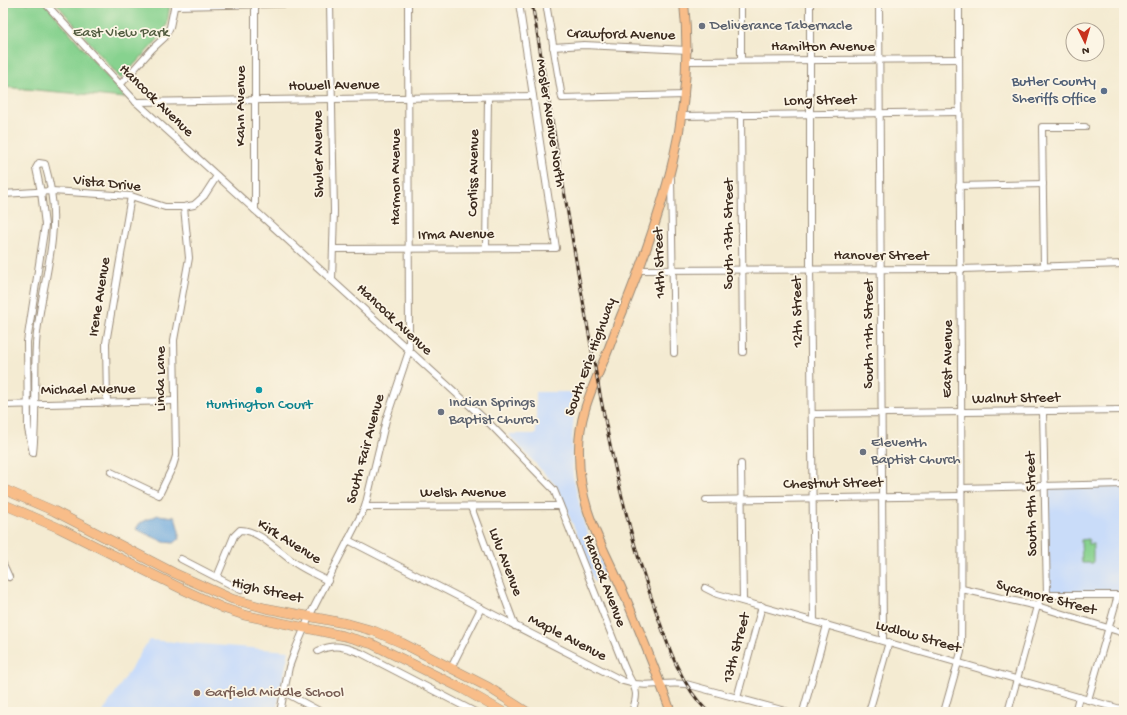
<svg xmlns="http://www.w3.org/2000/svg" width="1127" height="715" viewBox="0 0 1127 715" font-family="'Gochi Hand',sans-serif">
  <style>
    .built { fill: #c9dcf9 }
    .green { fill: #87d28f; stroke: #617e56 }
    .water { fill: #6ca8dd; stroke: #54697e }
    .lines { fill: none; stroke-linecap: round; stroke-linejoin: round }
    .minor-casing { stroke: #988a78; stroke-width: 8 }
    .major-casing { stroke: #988a78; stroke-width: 10 }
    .highway-casing { stroke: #988a78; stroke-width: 10 }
    .minor { stroke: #fff; stroke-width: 6 }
    .major { stroke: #f8bd89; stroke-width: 8 }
    .highway { stroke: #f8bd89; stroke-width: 9 }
    .rail-casing { stroke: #3b2a1e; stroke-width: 3 }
    .rail { stroke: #fcf5e5; stroke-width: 1.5; stroke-dasharray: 4.5; stroke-linecap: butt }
    .worship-dot { fill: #6b7280; stroke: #fcf5e5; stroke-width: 1.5 }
    .service-dot { fill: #5c6f8a; stroke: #fcf5e5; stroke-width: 1.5 }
    .culture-dot { fill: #0f9aa8; stroke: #fcf5e5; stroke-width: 1.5 }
    .education-dot { fill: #8d6e63; stroke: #fcf5e5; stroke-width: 1.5 }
    .labels { text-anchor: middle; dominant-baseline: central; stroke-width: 3.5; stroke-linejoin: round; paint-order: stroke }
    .worship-label { font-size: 15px; fill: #5b616d; stroke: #fcf5e5; text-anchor: start }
    .park-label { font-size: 15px; fill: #525c40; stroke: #fcf5e5 }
    .street-label { font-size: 15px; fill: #3b2a1e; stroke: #fcf5e5 }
    .service-label { font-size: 15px; fill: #4e5e75; stroke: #fcf5e5; text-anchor: end }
    .culture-label { font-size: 15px; fill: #0d838f; stroke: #fcf5e5 }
    .education-label { font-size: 15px; fill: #785e54; stroke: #fcf5e5; text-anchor: start }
  </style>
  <rect width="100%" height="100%" fill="#fcf5e5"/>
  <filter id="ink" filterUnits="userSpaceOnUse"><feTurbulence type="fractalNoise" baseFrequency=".025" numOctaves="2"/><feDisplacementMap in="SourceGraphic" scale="8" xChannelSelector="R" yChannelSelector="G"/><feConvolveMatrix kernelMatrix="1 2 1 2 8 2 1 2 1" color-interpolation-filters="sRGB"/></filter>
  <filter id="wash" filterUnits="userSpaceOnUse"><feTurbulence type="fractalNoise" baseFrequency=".012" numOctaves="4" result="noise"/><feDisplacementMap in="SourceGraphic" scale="16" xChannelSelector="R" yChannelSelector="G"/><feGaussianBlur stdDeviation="0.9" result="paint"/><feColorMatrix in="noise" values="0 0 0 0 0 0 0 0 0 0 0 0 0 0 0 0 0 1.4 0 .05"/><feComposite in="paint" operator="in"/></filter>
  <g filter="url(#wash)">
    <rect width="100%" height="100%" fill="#f4ebd2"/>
    <g class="built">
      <path d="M536 392H575L572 446 573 476 585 527 609 576 594 582 580 541 556 486 508 434H536Z"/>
      <path d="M1124 484V595H1047L1045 487Z"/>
      <path d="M149 640 289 651 276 712H103Z"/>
    </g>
    <g class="green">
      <path d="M3 3H45L125 98 3 87Z"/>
      <path d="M56 3H170L167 25 161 36 121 79Z"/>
      <path d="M1089 539V544H1093V563H1082L1081 540Z"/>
    </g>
    <path class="water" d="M158 515 175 517 179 531V539L174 543 164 542 136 529 140 523Z"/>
  </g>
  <g filter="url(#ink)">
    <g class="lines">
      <defs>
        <g id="minor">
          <path d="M45 3 136 102 490 424 554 490 624 666C633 689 641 687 632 712"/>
          <path d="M255 3V210"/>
          <path d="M330 3 334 211 332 280"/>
          <path d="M546 3 562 98 685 95"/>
          <path d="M810 3V268L814 621"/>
          <path d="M879 3 883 640"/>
          <path d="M174 6 323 3"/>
          <path d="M553 47 584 45 688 50"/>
          <path d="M741 60V3"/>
          <path d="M688 61 959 59"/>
          <path d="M120 85 152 49 165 37 170 27 175 3"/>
          <path d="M136 102 533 96"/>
          <path d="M741 115 743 352"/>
          <path d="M682 116 959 112"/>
          <path d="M39 163 45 164C47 173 50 182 51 191 60 241 39 294 36 344 34 381 37 417 33 453L28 429 27 342 45 225 41 192 36 168Z"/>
          <path d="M671 178 674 353"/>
          <path d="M959 186 1043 184"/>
          <path d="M3 194 52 191 131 196 165 207H184L194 205 204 196 217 176"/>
          <path d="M486 248 488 97"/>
          <path d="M333 249 556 248 519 3"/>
          <path d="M1044 266 1042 127H1085"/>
          <path d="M639 270 962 269 1124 264"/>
          <path d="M107 403 106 343 131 196"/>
          <path d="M3 405 174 401"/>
          <path d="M1043 412 1047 595"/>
          <path d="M812 414 1124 410"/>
          <path d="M741 464 743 601"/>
          <path d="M111 472 159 495 173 466 176 456 174 340 189 258 184 207"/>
          <path d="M961 488 1124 484"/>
          <path d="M706 500 961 496"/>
          <path d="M365 507 560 506"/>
          <path d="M471 507 515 626"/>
          <path d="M348 540 623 681C646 689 663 681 686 684L789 712"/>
          <path d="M181 559 241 590"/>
          <path d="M3 564 9 577"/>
          <path d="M217 577 234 536 240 530C258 529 280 553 295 563 305 570 317 575 328 581"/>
          <path d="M705 588 717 594 1124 710"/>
          <path d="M962 589 1037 606 1124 633"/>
          <path d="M318 651C334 643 345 647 361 653L475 712"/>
          <path d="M451 668 481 608"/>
          <path d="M284 692 321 712"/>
          <path d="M737 698 762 606"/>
          <path d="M1088 700 1118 595"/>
          <path d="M280 712 289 667 296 648 310 615 365 507 386 420 409 351 408 3"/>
          <path d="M803 712 827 625"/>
          <path d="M869 712 889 642"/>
          <path d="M944 712 961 652C963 435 959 219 959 3"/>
          <path d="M1008 712 1037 606 1041 598 1047 595H1124"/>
          <path d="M1075 712 1079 697"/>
        </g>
        <path id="major" d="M671 712C656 672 641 633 624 594 602 543 579 511 579 453 578 418 591 391 604 360 611 344 616 327 623 311 663 210 696 113 684 3"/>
        <g id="highway">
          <path d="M3 489 54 511 174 573 232 599 265 608 349 624 374 631 402 643 488 687 527 712"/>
          <path d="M3 504 59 528 182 589 223 608 244 615 344 636 372 644 463 689 503 712"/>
        </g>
      </defs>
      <use href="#minor" class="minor-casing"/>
      <use href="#major" class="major-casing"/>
      <use href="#highway" class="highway-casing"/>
      <use href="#minor" class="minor"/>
      <use href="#major" class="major"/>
      <use href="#highway" class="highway"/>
      <defs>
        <path id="rail" d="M532 3C548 96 564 190 580 284 600 396 618 507 657 614 669 649 681 685 708 712"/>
      </defs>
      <use href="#rail" class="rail-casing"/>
      <use href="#rail" class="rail"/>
    </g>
  </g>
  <g class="worship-dot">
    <circle cx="702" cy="26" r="4"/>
    <circle cx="441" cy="412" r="4"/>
    <circle cx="863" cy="452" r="4"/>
  </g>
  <circle class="service-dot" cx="1104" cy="91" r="4"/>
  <circle class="culture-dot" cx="259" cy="390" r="4"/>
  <circle class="education-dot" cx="197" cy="693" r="4"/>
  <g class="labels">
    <g class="worship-label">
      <text x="710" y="26">Deliverance Tabernacle</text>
      <text x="449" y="403">Indian Springs<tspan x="449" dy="17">Baptist Church</tspan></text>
      <text x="871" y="443">Eleventh<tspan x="871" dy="17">Baptist Church</tspan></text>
    </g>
    <g class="park-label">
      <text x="121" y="33">East View Park</text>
    </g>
    <g class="street-label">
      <text transform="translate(621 35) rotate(1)">Crawford Avenue</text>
      <text x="823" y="47">Hamilton Avenue</text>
      <text transform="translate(334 86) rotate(-1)">Howell Avenue</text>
      <text transform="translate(156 101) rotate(44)">Hancock Avenue</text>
      <text transform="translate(820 101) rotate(-1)">Long Street</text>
      <text transform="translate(241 106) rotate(-90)">Kahn Avenue</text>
      <text transform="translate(550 123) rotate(81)">Mosler Avenue North</text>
      <text transform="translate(319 154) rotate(-91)">Shuler Avenue</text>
      <text transform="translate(474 173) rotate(-89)">Corliss Avenue</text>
      <text transform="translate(396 177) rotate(-90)">Harmon Avenue</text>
      <text transform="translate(107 184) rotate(6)">Vista Drive</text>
      <text transform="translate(729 234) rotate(-90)">South 13th Street</text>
      <text transform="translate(456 235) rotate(-1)">Irma Avenue</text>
      <text x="881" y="256">Hanover Street</text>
      <text transform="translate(660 263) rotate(-92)">14th Street</text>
      <text transform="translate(100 297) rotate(-81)">Irene Avenue</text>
      <text transform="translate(798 312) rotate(-91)">12th Street</text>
      <text transform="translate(394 320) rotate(43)">Hancock Avenue</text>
      <text transform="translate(869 334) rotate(-90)">South 11th Street</text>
      <text transform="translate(591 357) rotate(-70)">South Erie Highway</text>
      <text transform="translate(948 359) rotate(-89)">East Avenue</text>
      <text transform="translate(161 379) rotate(-90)">Linda Lane</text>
      <text transform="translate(88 390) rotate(-1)">Michael Avenue</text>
      <text transform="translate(1016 399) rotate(-1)">Walnut Street</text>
      <text transform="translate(366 449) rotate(-75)">South Fair Avenue</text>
      <text transform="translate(833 484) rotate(-1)">Chestnut Street</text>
      <text x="463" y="493">Welsh Avenue</text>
      <text transform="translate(1032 504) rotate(-91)">South 9th Street</text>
      <text transform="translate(289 542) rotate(32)">Kirk Avenue</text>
      <text transform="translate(505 562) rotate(69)">Lulu Avenue</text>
      <text transform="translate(604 581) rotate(69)">Hancock Avenue</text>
      <text transform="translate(267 591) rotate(13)">High Street</text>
      <text transform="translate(1046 598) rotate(15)">Sycamore Street</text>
      <text transform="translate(918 637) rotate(16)">Ludlow Street</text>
      <text transform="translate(567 638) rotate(27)">Maple Avenue</text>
      <text transform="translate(737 648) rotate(-75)">13th Street</text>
    </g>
    <g class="service-label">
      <text x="1096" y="82">Butler County<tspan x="1096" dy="17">Sheriffs Office</tspan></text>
    </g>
    <g class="culture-label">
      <text x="259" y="405">Huntington Court</text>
    </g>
    <g class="education-label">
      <text x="205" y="693">Garfield Middle School</text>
    </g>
  </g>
  <rect width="1127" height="715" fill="none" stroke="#fcf5e5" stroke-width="16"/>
  <g transform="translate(1085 42) rotate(175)"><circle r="19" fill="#fcf5e5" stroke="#afa495"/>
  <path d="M0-3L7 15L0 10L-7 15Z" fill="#c8321e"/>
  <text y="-6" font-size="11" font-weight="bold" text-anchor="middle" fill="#3b2a1e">N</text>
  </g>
</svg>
